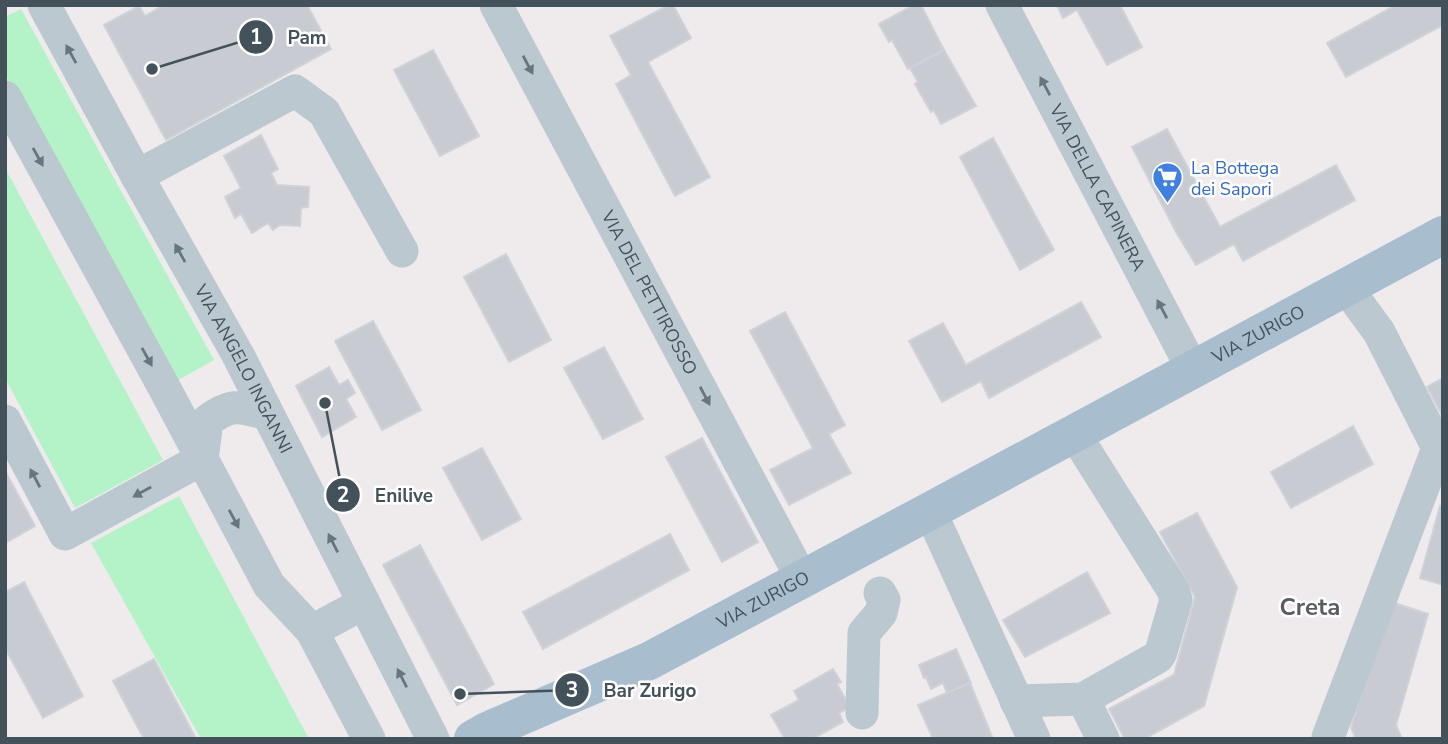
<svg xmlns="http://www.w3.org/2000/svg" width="1448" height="744" viewBox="0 0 1448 744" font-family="'Nunito Sans',sans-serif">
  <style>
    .green { fill: #b4f3c7 }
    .building { fill: #c8ccd2; stroke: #cfd2d9; stroke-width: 2 }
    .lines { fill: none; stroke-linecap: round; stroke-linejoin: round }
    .minor { stroke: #bbc8d0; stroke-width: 33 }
    .major { stroke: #a8bece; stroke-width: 38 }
    .oneway { fill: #67757e }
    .labels { text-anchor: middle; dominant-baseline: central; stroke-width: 5; stroke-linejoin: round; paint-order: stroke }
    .shop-label { font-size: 18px; fill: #366cbe; stroke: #fff; text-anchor: start }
    .street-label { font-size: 18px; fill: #43515b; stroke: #fff }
    .district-label { font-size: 24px; font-weight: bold; fill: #585d62; stroke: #fff }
    .leader { fill: none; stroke: #43515b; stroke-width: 2.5 }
    .callout-dot { fill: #43515b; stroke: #fff; stroke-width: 2.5 }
    .mark-label { font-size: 21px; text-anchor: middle; font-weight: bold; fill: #fff }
    .callout-label { font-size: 19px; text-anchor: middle; font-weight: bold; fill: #43515b; stroke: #fff; stroke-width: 5; stroke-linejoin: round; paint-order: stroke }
  </style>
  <rect width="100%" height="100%" fill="#efebec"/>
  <g class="green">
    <path d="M21 9 214 360 175 382 5 74V17Z"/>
    <path d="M5 168 163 460 75 508 5 378Z"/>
    <path d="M179 496 309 739H201L91 543Z"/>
  </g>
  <g class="building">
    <path d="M164 5H307L331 49 166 140 104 25 139 6 145 16Z"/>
    <path d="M669 5H673L691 38 648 62 710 177 675 196 616 84 631 75 610 36Z"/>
    <path d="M914 5H921L944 50 908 69 892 40 889 42 879 24Z"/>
    <path d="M1057 5H1120L1142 47 1107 65 1077 10 1063 18Z"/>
    <path d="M1396 5H1443V25L1346 77 1327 43Z"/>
    <path d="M433 50 479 136 440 156 394 70Z"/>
    <path d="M944 50 976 106 941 124 934 110 931 112 915 84 918 82 910 68Z"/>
    <path d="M1167 129 1220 227 1336 165 1355 200 1243 261 1234 244 1196 265 1176 232 1132 147Z"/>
    <path d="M261 135 278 169 271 173 277 185 309 187 308 207 301 208 300 226 280 225 273 230 268 223 252 233 241 214 235 218 225 197 241 188 224 156Z"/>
    <path d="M993 138 1054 250 1020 270 960 157Z"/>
    <path d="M506 254 551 340 509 362 464 277Z"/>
    <path d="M1081 302 1101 337 989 398 981 381 942 402 909 341 943 323 966 365Z"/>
    <path d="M785 312 845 425 829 434 851 473 789 505 770 470 813 448 750 331Z"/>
    <path d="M373 321 421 410 382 430 335 341Z"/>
    <path d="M604 347 643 419 603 439 564 368Z"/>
    <path d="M329 367 339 385 348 380 355 393 346 399 356 417 322 437 296 386Z"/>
    <path d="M1443 378V417L1427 387Z"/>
    <path d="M1353 426 1373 464 1291 508 1271 472Z"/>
    <path d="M702 438 758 542 722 562 666 457Z"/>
    <path d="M482 448 521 519 482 540 443 468Z"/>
    <path d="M5 471 35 526 5 543Z"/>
    <path d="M1440 506 1443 507V585L1420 578Z"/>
    <path d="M1197 513 1237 587 1204 706 1144 739H1125L1109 709 1174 675 1195 597 1160 532Z"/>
    <path d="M670 534 689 570 543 649 523 612Z"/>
    <path d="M420 545 494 684 457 705 383 565Z"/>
    <path d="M1087 572 1110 613 1025 657 1003 620Z"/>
    <path d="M24 582 83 696 43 718 5 648V592Z"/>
    <path d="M1388 601 1428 614 1396 725 1402 739H1356L1351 728Z"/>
    <path d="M956 649 971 683 947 693 943 683 931 689 926 677 924 678 919 665Z"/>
    <path d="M154 659 196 739H144L113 681Z"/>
    <path d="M833 669 841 682 837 684 850 707 839 713 843 722 812 739H785L771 715 799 700 794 691Z"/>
    <path d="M970 683 993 739H933L918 705Z"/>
  </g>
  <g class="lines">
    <g class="minor">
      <path id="s1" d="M44 5 137 176 238 355 433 739"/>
      <path id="s2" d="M496 5 802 579"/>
      <path id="s3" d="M1002 5 1193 370"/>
      <path d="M5 97 165 389 269 585 312 631 369 739"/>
      <path d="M137 176 295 91 324 112 402 251"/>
      <path d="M5 421 65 534 202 459"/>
      <path d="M202 459 207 421C231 403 239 406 267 414"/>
      <path d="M930 511 1034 739"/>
      <path d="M312 631 364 603"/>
      <path d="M1083 699 1103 739"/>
      <path d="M1016 701 1083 699 1158 657 1161 652 1176 600 1173 590 1074 433"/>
      <path d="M862 713 864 633 881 613 884 600 880 593"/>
      <path d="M1329 739 1328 737 1438 448 1379 332 1346 287"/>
    </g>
    <path class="major" id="s4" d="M473 739 487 731 649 661 930 511 1443 235"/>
  </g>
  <defs><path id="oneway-solid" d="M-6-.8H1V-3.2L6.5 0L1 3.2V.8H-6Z" transform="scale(1.75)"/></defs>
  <g class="oneway">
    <use href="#oneway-solid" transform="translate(71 54) rotate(-119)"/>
    <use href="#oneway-solid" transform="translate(528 65) rotate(62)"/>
    <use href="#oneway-solid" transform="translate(1045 86) rotate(-118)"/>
    <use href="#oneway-solid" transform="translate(38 157) rotate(61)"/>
    <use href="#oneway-solid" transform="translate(180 253) rotate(-119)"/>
    <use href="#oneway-solid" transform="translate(1162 309) rotate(-118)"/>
    <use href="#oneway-solid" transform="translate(147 357) rotate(61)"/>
    <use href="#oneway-solid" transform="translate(705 396) rotate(62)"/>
    <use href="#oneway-solid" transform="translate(35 478) rotate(-118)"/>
    <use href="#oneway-solid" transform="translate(142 492) rotate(151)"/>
    <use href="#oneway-solid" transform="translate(234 519) rotate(62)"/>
    <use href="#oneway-solid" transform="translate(333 543) rotate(-117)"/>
    <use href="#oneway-solid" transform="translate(402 678) rotate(-117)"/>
  </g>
  <defs>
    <symbol id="supermarket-pin" viewBox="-11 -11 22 30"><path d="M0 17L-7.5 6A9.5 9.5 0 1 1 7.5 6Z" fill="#3f7fe0" stroke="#fff"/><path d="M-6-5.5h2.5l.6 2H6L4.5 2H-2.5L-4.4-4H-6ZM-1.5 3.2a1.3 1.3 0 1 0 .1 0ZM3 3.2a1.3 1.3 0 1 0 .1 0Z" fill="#fff"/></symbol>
  </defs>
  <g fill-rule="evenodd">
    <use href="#supermarket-pin" x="1150" y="160" width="35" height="47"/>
  </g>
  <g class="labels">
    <g class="shop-label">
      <text x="1191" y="168">La Bottega<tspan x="1191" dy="21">dei Sapori</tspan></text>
    </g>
    <g class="street-label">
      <text stroke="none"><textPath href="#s3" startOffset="206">VIA DELLA CAPINERA</textPath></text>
      <text stroke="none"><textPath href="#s2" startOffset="326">VIA DEL PETTIROSSO</textPath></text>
      <text stroke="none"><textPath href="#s4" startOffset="884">VIA ZURIGO</textPath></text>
      <text stroke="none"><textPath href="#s1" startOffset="415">VIA ANGELO INGANNI</textPath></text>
      <text stroke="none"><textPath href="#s4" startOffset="322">VIA ZURIGO</textPath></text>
    </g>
    <g class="district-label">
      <text x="1310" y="607">Creta</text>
    </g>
  </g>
  <path class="leader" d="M152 69L256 37M325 403L343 495M460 694L572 690"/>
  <g class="callout-dot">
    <circle cx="152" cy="69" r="7"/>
    <circle cx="325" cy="403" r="7"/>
    <circle cx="460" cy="694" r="7"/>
    <circle cx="256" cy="37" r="18"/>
    <circle cx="343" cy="495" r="18"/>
    <circle cx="572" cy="690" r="18"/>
  </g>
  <g class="mark-label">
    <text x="256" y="44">1</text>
    <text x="343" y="502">2</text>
    <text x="572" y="697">3</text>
  </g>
  <g class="callout-label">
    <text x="307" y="44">Pam</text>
    <text x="404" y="502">Enilive</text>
    <text x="650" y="697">Bar Zurigo</text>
  </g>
  <rect width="1448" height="744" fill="none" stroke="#43515b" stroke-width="14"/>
</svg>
